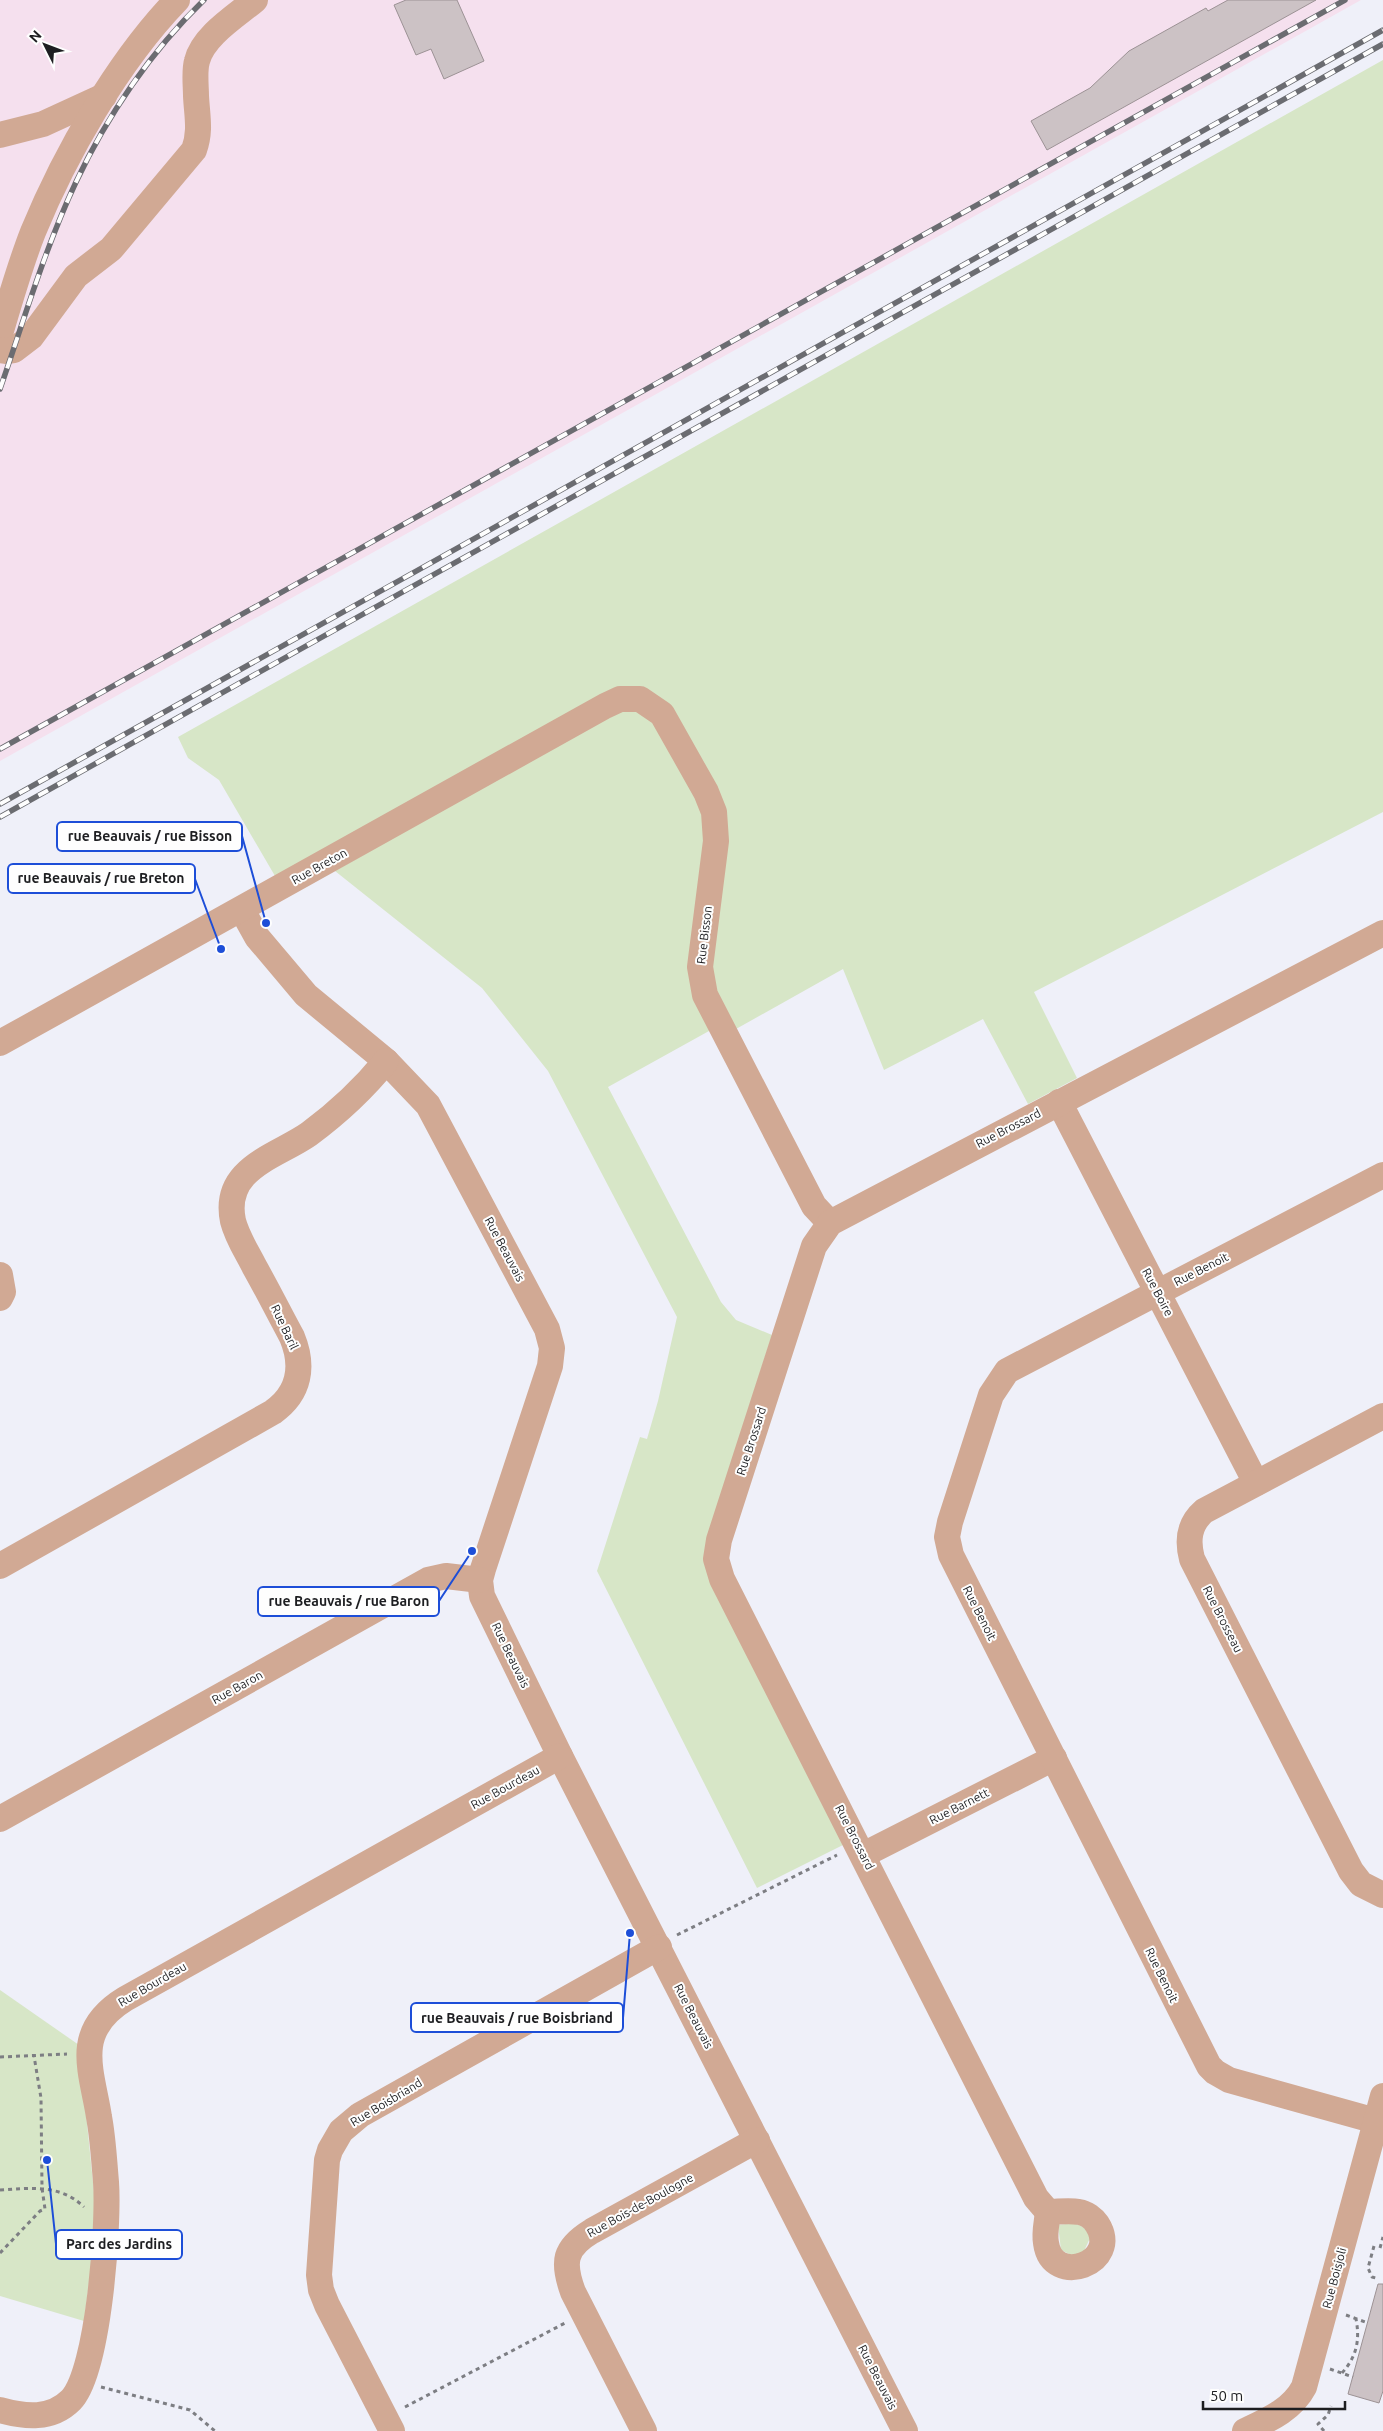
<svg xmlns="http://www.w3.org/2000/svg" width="1383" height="2431" viewBox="0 0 1383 2431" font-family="Ubuntu,sans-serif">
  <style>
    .industrial { fill: #f5e0ee }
    .green { fill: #d7e6c7 }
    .building { fill: #ccc2c5; stroke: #9c9295 }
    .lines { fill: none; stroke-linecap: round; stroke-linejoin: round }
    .path { stroke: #7d7e83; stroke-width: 3; stroke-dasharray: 4 4; stroke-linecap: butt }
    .minor { stroke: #d1a994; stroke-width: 26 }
    .rail-casing { stroke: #6b6c71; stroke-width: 5.5 }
    .rail { stroke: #fefefe; stroke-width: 4; stroke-dasharray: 11; stroke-linecap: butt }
    .labels { text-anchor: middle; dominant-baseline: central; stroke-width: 4; stroke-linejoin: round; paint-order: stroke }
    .street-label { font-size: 12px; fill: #1d1e21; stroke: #fefefe }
    .leader { fill: none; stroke: #1d4ed8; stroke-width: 2 }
    .callout-dot { fill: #1d4ed8; stroke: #fefefe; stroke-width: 2 }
    .callout { fill: #fefefe; stroke: #1d4ed8; stroke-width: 2 }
    .callout-label { font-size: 14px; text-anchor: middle; font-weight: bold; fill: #1d1e21 }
  </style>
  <rect width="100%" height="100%" fill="#eff0f9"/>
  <path class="industrial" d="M0 0H1361L0 761Z"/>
  <g class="green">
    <path d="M1383 60V812L1034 992 1077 1078 1028 1104 983 1019 884 1070 843 969 736 1029 719 1002 711 972 726 846 641 688 275 876 219 780 188 758 178 737Z"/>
    <path d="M631 708 655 721 705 814 709 1031 608 1087 721 1302 736 1320 772 1335 706 1542 843 1845 757 1888 597 1571 640 1437 647 1439 658 1401 677 1317 548 1071 482 988 335 871 615 711Z"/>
    <path d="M0 1990 79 2045 97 2222 84 2321 0 2296Z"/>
    <path d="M1074 2223C1083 2226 1087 2229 1090 2238L1084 2251 1073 2256 1061 2250 1058 2225Z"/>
  </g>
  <g class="building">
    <path d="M406 0H457L484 61 444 79 431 49 416 55 394 5Z"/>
    <path d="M1228 0H1316L1047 150 1031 121 1090 88 1129 51 1206 8 1208 11Z"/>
    <path d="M1378 2284H1383V2391L1379 2403 1348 2394Z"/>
  </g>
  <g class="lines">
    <g class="path">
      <path d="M677 1935 837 1855"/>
      <path d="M0 2057 67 2054"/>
      <path d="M0 2190C31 2188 60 2184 84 2207"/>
      <path d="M1374 2246 1368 2268 1372 2277 1379 2279"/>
      <path d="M1380 2248 1383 2237"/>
      <path d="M0 2253 40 2211 45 2209 42 2188 41 2098 34 2056"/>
      <path d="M1346 2315 1368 2323"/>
      <path d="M1330 2369 1353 2377"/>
      <path d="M1342 2373C1357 2356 1360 2340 1356 2319"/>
      <path d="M101 2387 190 2410 215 2431"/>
      <path d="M405 2407 565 2323"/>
      <path d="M1324 2431 1318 2424 1328 2415 1331 2406"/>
    </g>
    <g class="minor">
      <path d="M0 135 43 124 104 96"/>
      <path d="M0 334C10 300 20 265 33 232 65 154 118 61 177 0"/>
      <path d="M0 350 6 351 14 350 31 337 76 276 111 249 194 150C201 131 197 116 196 96 196 86 194 71 197 61 203 36 236 16 255 0"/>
      <path d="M242 910 257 937 306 995 386 1061 428 1105 547 1329 552 1348 550 1366 483 1569 480 1580 482 1596 560 1756 905 2431"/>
      <path d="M0 1043 605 706 620 699H640L662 714 706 792 714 812 716 841 700 967 705 995 814 1206 830 1223"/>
      <path d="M1059 1102 1256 1483"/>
      <path d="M0 1275 3 1292 0 1298"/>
      <path d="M1383 1416 1204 1511C1189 1524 1187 1540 1192 1559L1351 1871 1361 1884 1383 1895"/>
      <path d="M0 1566 273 1412C300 1393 304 1366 292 1337 279 1313 267 1289 254 1266 247 1252 237 1237 233 1221 222 1168 276 1157 309 1134 336 1114 365 1087 386 1061"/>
      <path d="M0 1819 428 1580 446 1576 480 1580"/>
      <path d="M863 1855 1054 1758"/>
      <path d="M1376 2121 1229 2080 1215 2072 1209 2066 951 1555 947 1537 950 1522 991 1395 1007 1371 1383 1175"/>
      <path d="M1048 2212 1036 2198 722 1579 716 1559 719 1540 814 1246 830 1223 1383 933"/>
      <path d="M1048 2212C1058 2212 1069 2210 1079 2212 1086 2213 1093 2218 1097 2224 1122 2263 1052 2288 1046 2243 1044 2233 1047 2222 1048 2212Z"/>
      <path d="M0 2410C25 2417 51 2420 71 2400 99 2371 109 2224 106 2182 104 2160 103 2138 99 2117 96 2095 87 2068 90 2046 93 2024 107 2010 125 1999L560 1756"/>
      <path d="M392 2431 327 2305 321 2290 319 2275 327 2160 330 2150 341 2131 360 2115 659 1947"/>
      <path d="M644 2431 573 2292C562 2262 564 2248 592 2231L757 2140"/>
      <path d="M1245 2431C1268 2420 1292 2410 1304 2387L1383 2096"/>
    </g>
    <defs>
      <g id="rail">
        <path d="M0 389C24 320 45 248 76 182 107 116 151 51 204 0"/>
        <path d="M0 749 1345 0"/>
        <path d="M0 804 1383 30"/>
        <path d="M0 817 1383 44"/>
      </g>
    </defs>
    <use href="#rail" class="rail-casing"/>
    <use href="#rail" class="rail"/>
  </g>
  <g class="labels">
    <g class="street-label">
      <text transform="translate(319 866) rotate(-29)">Rue Breton</text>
      <text transform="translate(704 935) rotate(-83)">Rue Bisson</text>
      <text transform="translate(1008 1128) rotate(-27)">Rue Brossard</text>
      <text transform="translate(505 1249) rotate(62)">Rue Beauvais</text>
      <text transform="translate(1201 1269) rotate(-27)">Rue Benoit</text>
      <text transform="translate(1158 1292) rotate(62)">Rue Boire</text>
      <text transform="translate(285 1327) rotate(65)">Rue Baril</text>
      <text transform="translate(751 1441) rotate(-72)">Rue Brossard</text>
      <text transform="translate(980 1613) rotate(63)">Rue Benoit</text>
      <text transform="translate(1223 1619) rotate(63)">Rue Brosseau</text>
      <text transform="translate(511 1655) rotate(64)">Rue Beauvais</text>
      <text transform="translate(237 1687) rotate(-29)">Rue Baron</text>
      <text transform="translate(505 1787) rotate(-29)">Rue Bourdeau</text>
      <text transform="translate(959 1806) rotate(-27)">Rue Barnett</text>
      <text transform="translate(855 1837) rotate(63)">Rue Brossard</text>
      <text transform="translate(1162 1975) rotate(64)">Rue Benoit</text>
      <text transform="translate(152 1984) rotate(-30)">Rue Bourdeau</text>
      <text transform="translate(694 2016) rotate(63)">Rue Beauvais</text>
      <text transform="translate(386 2102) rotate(-31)">Rue Boisbriand</text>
      <text transform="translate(640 2205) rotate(-29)">Rue Bois-de-Boulogne</text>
      <text transform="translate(1334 2278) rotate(-75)">Rue Boisjoli</text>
      <text transform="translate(878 2377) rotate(63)">Rue Beauvais</text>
    </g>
  </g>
  <path class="leader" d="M266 923L242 836M221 949L195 879M472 1551L439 1601M630 1933L623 2018M47 2160L56 2244"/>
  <g class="callout-dot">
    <circle cx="266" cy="923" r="5"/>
    <circle cx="221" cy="949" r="5"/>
    <circle cx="472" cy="1551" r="5"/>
    <circle cx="630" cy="1933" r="5"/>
    <circle cx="47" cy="2160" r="5"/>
  </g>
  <g class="callout">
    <rect x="57" y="822" width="185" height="29" rx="5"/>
    <rect x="8" y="864" width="187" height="29" rx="5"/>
    <rect x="258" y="1587" width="181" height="29" rx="5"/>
    <rect x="411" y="2003" width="212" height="29" rx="5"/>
    <rect x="56" y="2230" width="126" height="29" rx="5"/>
  </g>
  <g class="callout-label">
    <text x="150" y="841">rue Beauvais / rue Bisson</text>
    <text x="101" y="883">rue Beauvais / rue Breton</text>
    <text x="349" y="1606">rue Beauvais / rue Baron</text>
    <text x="517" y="2023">rue Beauvais / rue Boisbriand</text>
    <text x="119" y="2249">Parc des Jardins</text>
  </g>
  <g transform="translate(45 45) rotate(312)" stroke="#fefefe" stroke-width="4" paint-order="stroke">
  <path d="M0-4L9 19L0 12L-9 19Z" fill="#1d1e21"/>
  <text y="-8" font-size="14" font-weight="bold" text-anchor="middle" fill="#1d1e21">N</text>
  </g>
  <path d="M1203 2401v8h142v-8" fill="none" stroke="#1d1e21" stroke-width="2.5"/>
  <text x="1210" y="2401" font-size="15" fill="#1d1e21" stroke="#fefefe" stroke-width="4" paint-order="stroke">50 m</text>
</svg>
